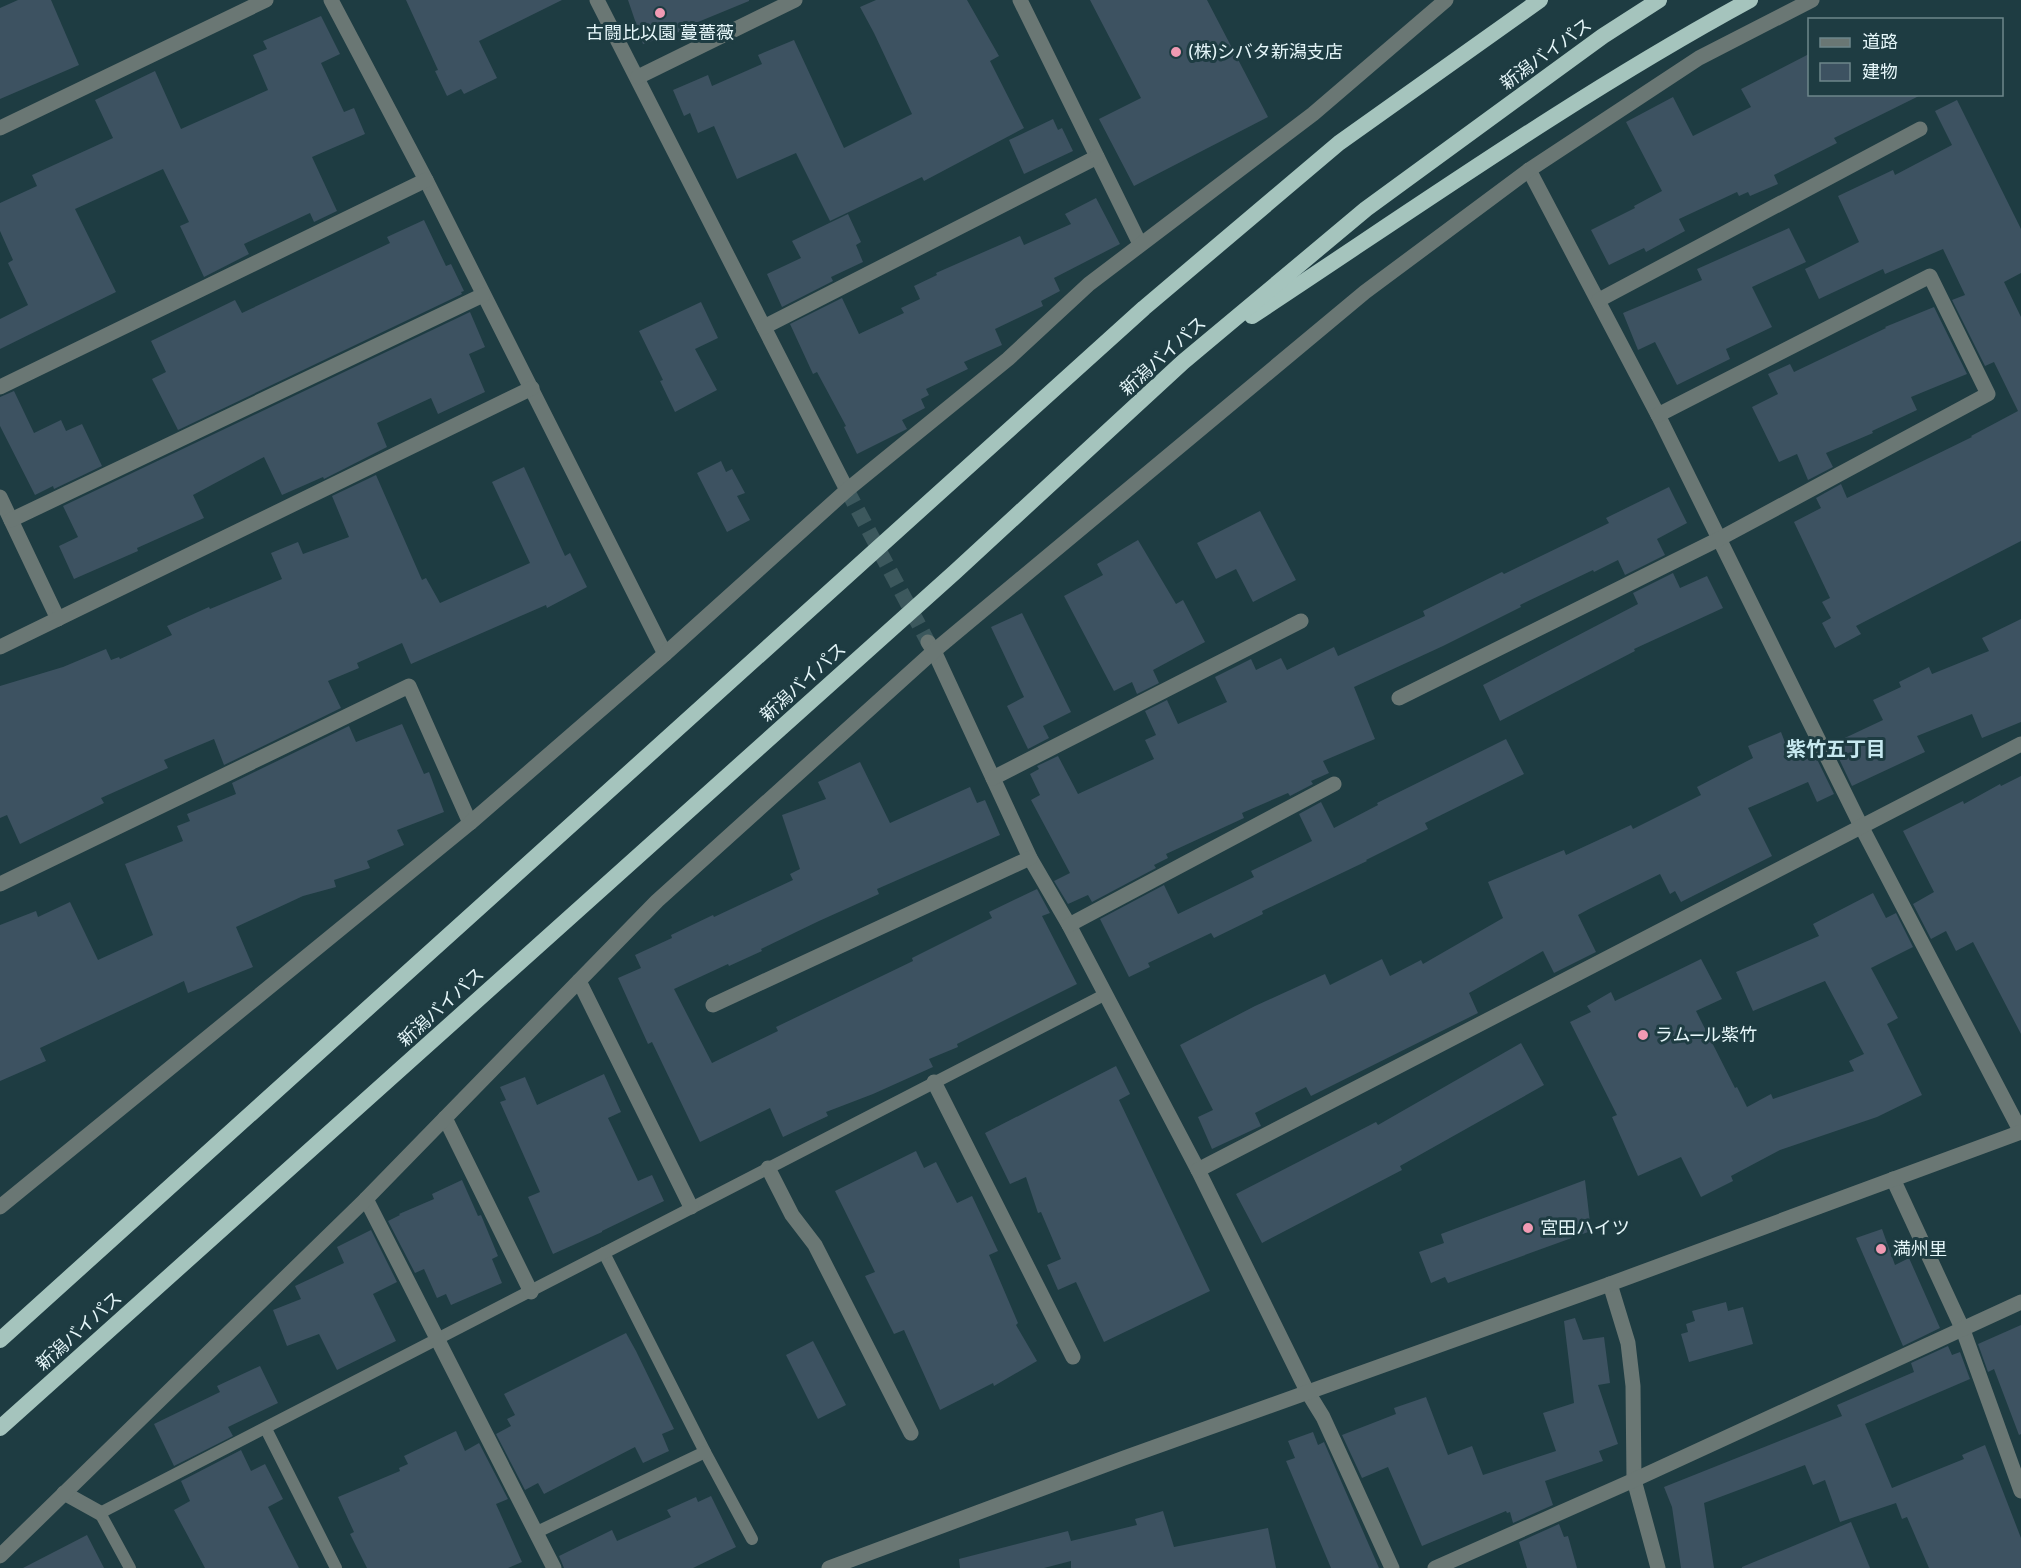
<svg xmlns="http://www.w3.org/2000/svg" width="2021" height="1568" viewBox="0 0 2021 1568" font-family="Cabin,'Noto Sans JP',sans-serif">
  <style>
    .building { fill: #3d5261 }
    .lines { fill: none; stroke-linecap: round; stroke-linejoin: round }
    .minor-tunnel { stroke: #3c585d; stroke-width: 15; stroke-dasharray: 15 8; stroke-linecap: butt }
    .service { stroke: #6a7774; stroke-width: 12 }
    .minor { stroke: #6a7774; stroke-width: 15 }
    .tertiary { stroke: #6a7774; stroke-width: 15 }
    .trunk { stroke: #a5c4bd; stroke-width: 16 }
    .poi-dot { fill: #f19ab3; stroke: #1e3c42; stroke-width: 2 }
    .labels { text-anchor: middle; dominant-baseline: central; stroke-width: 6; stroke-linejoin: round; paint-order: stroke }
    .poi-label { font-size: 18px; fill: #e5f6f9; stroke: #1e3c42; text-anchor: start }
    .street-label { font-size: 18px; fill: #e5f6f9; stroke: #1e3c42 }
    .neighbourhood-label { font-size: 20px; font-weight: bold; fill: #c7e9f0; stroke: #1e3c42 }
  </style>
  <rect width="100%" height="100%" fill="#1e3c42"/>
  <g class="building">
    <path d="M18 0H51L79 65 0 99V8Z"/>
    <path d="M406 0H562L479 41 497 78 464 94 461 89 447 96 435 71 438 70Z"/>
    <path d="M628 0H749V1L681 29 682 31 643 44Z"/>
    <path d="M876 0H967L999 56 990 61 1024 128 924 181 922 177 830 221 796 153 737 179 714 126 698 133 690 113 684 116 673 90 708 75 712 86 762 64 758 55 794 40 844 148 912 114 874 33 860 7Z"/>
    <path d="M1090 0H1207L1268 117 1134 186 1099 119 1141 98Z"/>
    <path d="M321 16 340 54 321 63 344 112 354 108 365 134 312 157 337 211 314 222 310 213 244 244 249 254 204 277 180 226 189 222 163 169 75 209 116 292 0 349V319L28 305 8 263 13 260 0 231V203L37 186 32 175 113 138 95 100 155 71 181 129 268 90 253 55 267 49 263 41Z"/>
    <path d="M1809 54V94H1923L1834 138 1837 143 1774 175 1778 184 1750 196 1748 192 1739 196 1737 192 1679 219 1685 231 1646 252 1644 248 1609 265 1591 230 1635 208 1634 206 1662 191 1626 122 1673 97 1693 136 1751 107 1741 89Z"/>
    <path d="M1957 100 2021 229V273L2004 282 2021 317V541L1856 626 1861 634 1835 648 1822 623 1831 618 1822 602 1830 598 1794 522 1821 508 1816 498 1841 484 1847 498 1972 437 1971 436 2018 411 1994 362 1985 366 1952 300 1965 295 1943 249 1885 274 1883 269 1819 299 1805 269 1859 242 1838 196 1893 170 1895 175 1952 145 1935 111Z"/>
    <path d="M1053 119 1058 130 1062 128 1073 151 1024 174 1009 140Z"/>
    <path d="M1096 198 1120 244 1054 278 1060 291 1041 301 1043 306 995 329 1002 345 964 362 968 369 926 389 929 395 921 399 925 408 902 420 907 429 857 454 844 427 846 426 817 372 813 374 790 324 842 298 859 334 904 313 901 308 920 299 914 286 937 275 936 273 1020 236 1024 245 1071 224 1065 214Z"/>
    <path d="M848 214 861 242 856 245 863 262 831 277 833 281 782 307 767 274 801 258 792 241Z"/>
    <path d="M424 220 446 266 451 264 464 291 461 292 462 294 178 430 152 379 166 372 151 341 235 300 242 313 390 243 387 237Z"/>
    <path d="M1789 228 1806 262 1752 287 1772 327 1726 349 1730 359 1677 385 1655 342 1638 350 1623 313 1702 280 1697 269Z"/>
    <path d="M701 302 718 338 695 349 717 390 675 412 660 381 663 380 639 331Z"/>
    <path d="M1934 307 1967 374 1911 397 1917 410 1872 431 1873 433 1826 453 1833 467 1808 480 1797 454 1779 462 1752 407 1778 394 1768 374 1790 364 1794 372 1886 328 1885 327Z"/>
    <path d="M470 312 485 347 469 354 485 392 438 414 431 398 377 423 387 447 324 479 323 477 282 495 264 457 193 495 204 518 137 548 138 551 74 579 59 546 78 537 63 506Z"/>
    <path d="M14 391 34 433 61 420 66 431 82 424 102 466 54 489 53 486 35 495 0 426V397Z"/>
    <path d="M721 461 726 472 732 469 745 493 737 496 750 520 727 532 697 473Z"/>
    <path d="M524 467 565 556 570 553 587 587 547 608 546 605 411 664 402 643 357 663 359 668 328 681 341 708 224 765 214 739 164 760 168 768 101 798 104 803 20 844 7 815 0 818V686L63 667 106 649 111 660 119 657 120 659 172 635 167 626 209 607 210 609 282 579 271 553 298 542 303 554 349 537 332 496 376 475 422 580 426 578 440 603 530 563 492 482Z"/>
    <path d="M1669 487 1687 523 1657 539 1665 555 1625 575 1618 560 1594 572 1593 570 1520 605 1521 607 1443 646 1354 687 1375 739 1323 761 1329 773 1311 781 1313 784 1290 796 1288 793 1242 813 1244 818 1166 854 1168 858 1154 865 1156 868 1092 902 1088 895 1068 904 1054 881 1070 873 1031 800 1040 795 1030 774 1039 769 1037 766 1058 756 1078 794 1154 759 1145 740 1156 735 1145 711 1167 700 1178 724 1227 702 1215 677 1251 659 1256 670 1281 658 1287 670 1334 647 1338 656 1425 616 1423 611 1502 572 1504 574 1609 523 1606 518Z"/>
    <path d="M1260 511 1296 580 1253 602 1236 569 1216 579 1197 543Z"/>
    <path d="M1138 540 1176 604 1183 600 1205 642 1153 670 1159 683 1137 694 1132 682 1114 691 1064 596 1103 575 1097 564Z"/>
    <path d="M1673 573 1680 588 1707 576 1723 608 1634 649 1635 651 1500 721 1483 685 1638 604 1633 593Z"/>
    <path d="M1022 613 1071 712 1043 726 1049 738 1028 749 1007 706 1024 697 991 627Z"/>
    <path d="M2021 619V722L1982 738 1972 714 1917 736 1925 752 1852 786 1832 744 1883 720 1873 700 1901 687 1899 682 1929 667 1932 674 1989 651 1982 638Z"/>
    <path d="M402 724 424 774 429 772 444 812 397 830 404 845 367 861 370 868 334 880 336 887 303 896 236 927 253 967 188 993 184 981 40 1048 46 1061 0 1081V925L36 911 38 917 70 902 98 960 153 935 125 864 183 841 177 826 190 821 187 814 236 794 232 783 349 726 356 742Z"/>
    <path d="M1781 732 1789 753 1804 747 1808 755 1814 753 1834 794 1817 802 1808 782 1748 808 1772 856 1681 902 1675 891 1670 894 1660 874 1589 909 1578 915 1596 952 1554 973 1543 951 1469 993 1478 1013 1311 1096 1306 1087 1255 1113 1261 1126 1212 1149 1198 1117 1213 1110 1180 1045 1255 1006 1325 974 1330 985 1382 959 1390 976 1421 960 1423 964 1503 918 1488 882 1564 850 1566 855 1631 825 1633 829 1701 795 1697 787 1753 758 1748 746Z"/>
    <path d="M1506 739 1524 774 1425 823 1428 829 1366 860 1367 861 1262 911 1263 914 1214 938 1211 933 1148 963 1150 967 1129 977 1100 919 1164 885 1178 914 1254 877 1251 871 1312 841 1299 814 1321 802 1334 828 1378 805 1377 803Z"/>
    <path d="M860 762 890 823 970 787 977 803 985 800 1000 835 877 889 879 894 819 921 761 949 762 951 729 966 728 964 674 989 712 1063 778 1031 776 1027 913 961 912 958 992 918 989 912 1037 889 1050 913 1042 916 1077 984 957 1044 958 1047 929 1059 933 1067 873 1094 826 1112 828 1116 783 1137 770 1108 700 1142 652 1042 648 1044 618 978 641 968 635 955 672 938 671 935 713 915 714 917 793 880 790 874 800 869 782 815 826 799 818 782Z"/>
    <path d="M2021 776V1034L1973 942 1956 951 1946 931 1931 939 1913 904 1934 892 1903 831 1963 801 1964 804 2000 784 2001 786Z"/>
    <path d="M1873 893 1886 918 1896 913 1913 947 1871 968 1898 1018 1887 1024 1922 1095 1877 1117 1780 1150 1731 1176 1733 1181 1701 1197 1681 1157 1638 1176 1612 1117 1617 1115 1570 1022 1591 1012 1587 1006 1611 992 1615 1001 1701 959 1722 999 1696 1011 1735 1088 1737 1087 1747 1107 1771 1094 1773 1099 1854 1071 1849 1061 1864 1054 1825 981 1753 1011 1736 972 1819 936 1813 924Z"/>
    <path d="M1521 1043 1544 1085 1400 1166 1402 1170 1262 1243 1236 1194 1376 1122 1378 1125Z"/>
    <path d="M1116 1066 1130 1094 1119 1100 1210 1291 1104 1342 1076 1282 1058 1290 1047 1265 1061 1259 1041 1212 1038 1213 1026 1177 1010 1184 985 1133Z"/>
    <path d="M604 1074 621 1112 608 1118 638 1181 652 1175 664 1201 602 1231V1232L553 1254 528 1197 540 1192 500 1102 506 1100 500 1087 525 1077 537 1105Z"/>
    <path d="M916 1151 924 1168 936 1162 957 1203 972 1196 998 1251 989 1255 1018 1323 1016 1325 1037 1361 994 1386 993 1383 940 1410 904 1330 894 1334 865 1276 875 1272 835 1191Z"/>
    <path d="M462 1180 478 1216 481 1215 498 1256 492 1259 502 1283 451 1305 446 1294 437 1298 424 1269 415 1273 388 1221 400 1215 399 1214 434 1199 432 1194Z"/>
    <path d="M1585 1180 1591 1231 1448 1283 1445 1277 1431 1283 1419 1252 1444 1243 1441 1234Z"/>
    <path d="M1882 1229 1895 1265 1909 1258 1940 1328 1903 1346 1856 1238Z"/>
    <path d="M371 1230 397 1282 373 1294 396 1341 337 1370 319 1334 287 1346 273 1310 301 1299 295 1286 344 1263 337 1247Z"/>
    <path d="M1726 1302 1728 1311 1743 1307 1753 1344 1689 1362 1681 1334 1688 1332 1686 1324 1695 1321 1692 1311Z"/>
    <path d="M1575 1318 1583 1340 1604 1337 1610 1383 1598 1385 1618 1444 1599 1451 1603 1461 1545 1481 1553 1505 1513 1523 1510 1512 1507 1513 1506 1511 1422 1546 1388 1467 1362 1478 1342 1435 1396 1414 1394 1408 1426 1397 1448 1455 1472 1446 1483 1475 1556 1451 1543 1413 1574 1403 1564 1321Z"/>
    <path d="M2021 1325V1434L2019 1435 1994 1369 1988 1372 1978 1344Z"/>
    <path d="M626 1333 636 1351 674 1429 662 1434 669 1451 643 1463 635 1447 544 1494 538 1483 525 1490 496 1434 511 1426 507 1419 515 1415 504 1394Z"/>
    <path d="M813 1341 846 1405 818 1419 786 1355Z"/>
    <path d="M1948 1346 1952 1355 1960 1352 1970 1379 1865 1424 1892 1488 1964 1459 1962 1455 1985 1445 2021 1538V1568H1929L1907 1517 1902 1519 1896 1503 1840 1522 1825 1480 1813 1485 1805 1465 1704 1503 1714 1568H1681L1672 1507 1664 1487 1842 1416 1837 1405 1914 1372 1911 1363Z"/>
    <path d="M260 1366 278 1403 228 1427 233 1436 174 1466 154 1424 220 1392 217 1386Z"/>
    <path d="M456 1431 465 1451 479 1443 508 1499 496 1504 522 1562 508 1568H367L350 1534 354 1532 338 1497 400 1471 399 1468 408 1464 404 1456Z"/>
    <path d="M1313 1432 1318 1445 1324 1442 1379 1568H1331L1286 1461 1295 1458 1288 1441Z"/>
    <path d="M241 1450 251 1471 265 1464 283 1499 268 1507 299 1568H205L174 1510 190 1501 181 1481Z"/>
    <path d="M711 1496 736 1547 693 1568H564L559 1556 612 1530 617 1541 671 1517 667 1510 696 1497 698 1502Z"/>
    <path d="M1163 1511 1174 1547 1268 1528 1276 1568H1071V1561L1044 1568H960L959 1559 1068 1531 1071 1541 1137 1525 1135 1519Z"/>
    <path d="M1851 1522 1870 1568H1742V1567Z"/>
    <path d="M1559 1524 1564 1537 1568 1536 1577 1568H1527L1519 1542Z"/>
    <path d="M87 1535 104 1568H23Z"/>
  </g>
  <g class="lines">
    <path class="minor-tunnel" d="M847 490 928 642"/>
    <g class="service">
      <path d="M604 1253 705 1452 752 1539"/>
      <path d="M266 1429 336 1568"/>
      <path d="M537 1532 705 1452"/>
      <path d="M130 1568 100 1513C436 1342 769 1167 1104 995"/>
    </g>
    <g class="minor">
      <path d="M331 0 426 180 665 654"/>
      <path d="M597 0 847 490"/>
      <path d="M1020 0 1140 244"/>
      <path d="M638 77 795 0"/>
      <path d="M0 128 266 0"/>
      <path d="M1529 170 1658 415 1861 826 2021 1132"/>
      <path d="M1599 300 1920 129"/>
      <path d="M764 327 1097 157"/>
      <path d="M0 387 426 180"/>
      <path d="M0 497 58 619"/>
      <path d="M11 520 483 295"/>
      <path d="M928 642 934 651 1030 858 1069 925 1198 1170 1307 1391 1323 1417 1392 1568"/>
      <path d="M0 647 532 388"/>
      <path d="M1399 698 1719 539 1988 394 1930 276 1658 415"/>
      <path d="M993 778 1301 621"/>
      <path d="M0 884 409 686 470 823"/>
      <path d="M1069 925 1334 784"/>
      <path d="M579 981 691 1207"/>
      <path d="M713 1005 1030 858"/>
      <path d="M934 1082 1073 1357"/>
      <path d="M445 1118 531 1292"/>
      <path d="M768 1168 792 1215 815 1245 911 1433"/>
      <path d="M1198 1170 2021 744"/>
      <path d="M1893 1179 1963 1330 2021 1491"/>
      <path d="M366 1199 554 1568"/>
      <path d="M0 1207 470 823 665 654 847 490 1008 359 1089 284 1313 114 1446 0"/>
      <path d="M1610 1284 1628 1343 1633 1386 1634 1480 1658 1568"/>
      <path d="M64 1493 100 1513"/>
      <path d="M0 1556 366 1199 657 901 934 651 1365 292 1529 170 1699 58 1812 0"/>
      <path d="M1435 1568 1634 1480 2021 1302"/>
    </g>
    <path class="tertiary" d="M829 1568 1124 1458 1610 1284 2021 1132"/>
    <g class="trunk">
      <path d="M1252 316C1416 208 1577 94 1750 0"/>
      <path d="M0 1340 1144 308 1339 143 1540 0"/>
      <path d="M0 1428 955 572 1183 362 1366 209 1603 36 1659 0"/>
    </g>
  </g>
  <g class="poi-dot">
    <circle cx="660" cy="13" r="6"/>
    <circle cx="1176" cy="52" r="6"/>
    <circle cx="1643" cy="1035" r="6"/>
    <circle cx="1528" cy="1228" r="6"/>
    <circle cx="1881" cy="1249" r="6"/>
  </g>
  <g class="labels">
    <g class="poi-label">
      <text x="660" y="33" text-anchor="middle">古闘比以園 蔓薔薇</text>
      <text x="1188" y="52">(株)シバタ新潟支店</text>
      <text x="1655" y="1035">ラム―ル紫竹</text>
      <text x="1540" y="1228">宮田ハイツ</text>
      <text x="1893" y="1249">満州里</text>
    </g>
    <g class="street-label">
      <text transform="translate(1546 54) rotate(-36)">新潟バイパス</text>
      <text transform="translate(1163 356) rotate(-42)">新潟バイパス</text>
      <text transform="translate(803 682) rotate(-42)">新潟バイパス</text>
      <text transform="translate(441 1007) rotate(-42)">新潟バイパス</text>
      <text transform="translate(79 1331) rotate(-42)">新潟バイパス</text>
    </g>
    <g class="neighbourhood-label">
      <text x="1836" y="749">紫竹五丁目</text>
    </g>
  </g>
  <rect x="1808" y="18" width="195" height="78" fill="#1e3c42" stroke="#6e868b" stroke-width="1.5"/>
  <rect x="1820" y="38" width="30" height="9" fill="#6a7774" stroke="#6e868b" stroke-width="1.5"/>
  <text x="1862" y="48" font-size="18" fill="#e5f6f9">道路</text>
  <rect x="1820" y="63" width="30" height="18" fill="#3d5261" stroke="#6e868b" stroke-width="1.5"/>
  <text x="1862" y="78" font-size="18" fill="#e5f6f9">建物</text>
</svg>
